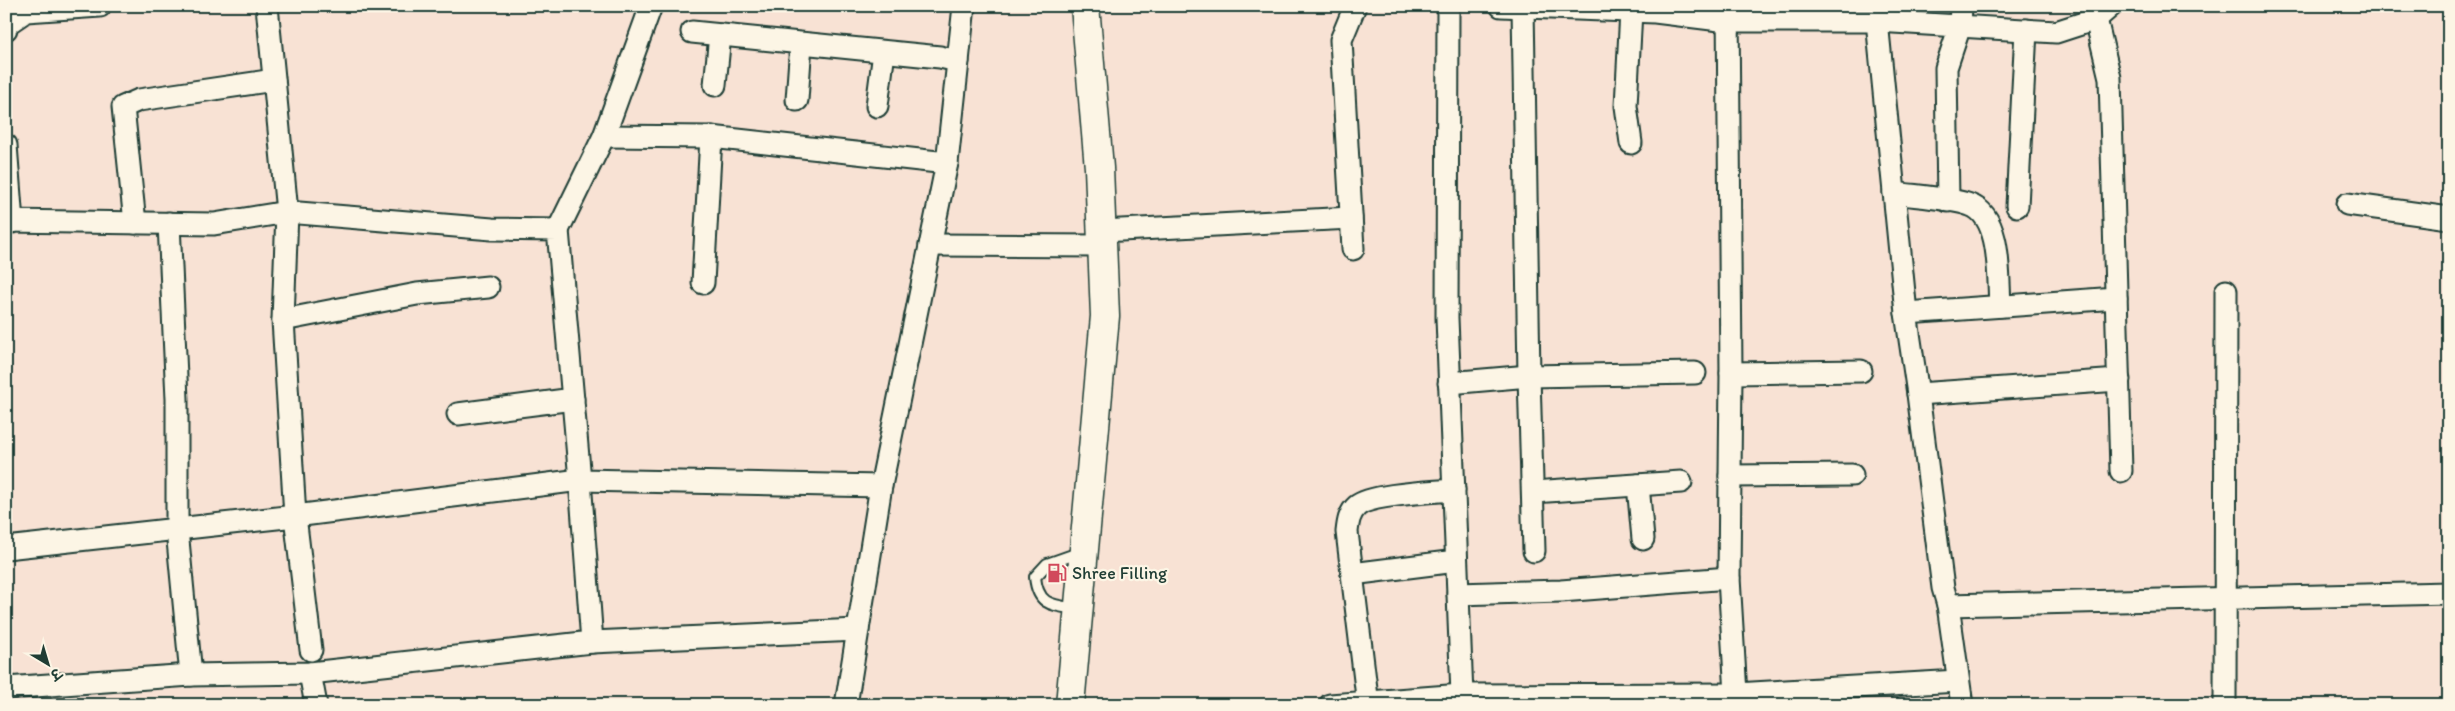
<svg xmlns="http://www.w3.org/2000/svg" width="2455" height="711" viewBox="0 0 2455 711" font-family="Itim,'Playpen Sans Deva',sans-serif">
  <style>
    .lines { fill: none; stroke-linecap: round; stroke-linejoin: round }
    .lane-casing { stroke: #1f3d34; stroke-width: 14 }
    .street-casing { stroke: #1f3d34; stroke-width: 25 }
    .secondary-casing { stroke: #1f3d34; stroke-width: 31 }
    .lane { stroke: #fcf5e5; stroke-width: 10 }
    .street { stroke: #fcf5e5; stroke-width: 21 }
    .secondary { stroke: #fcf5e5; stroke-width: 28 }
    .labels { text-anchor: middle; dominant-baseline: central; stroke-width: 4.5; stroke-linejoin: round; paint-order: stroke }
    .poi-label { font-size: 18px; fill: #1f3d34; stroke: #fcf5e5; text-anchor: start }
  </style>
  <rect width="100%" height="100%" fill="#f8e2d4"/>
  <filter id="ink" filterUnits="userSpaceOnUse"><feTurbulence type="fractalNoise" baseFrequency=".02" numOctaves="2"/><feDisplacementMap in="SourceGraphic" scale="10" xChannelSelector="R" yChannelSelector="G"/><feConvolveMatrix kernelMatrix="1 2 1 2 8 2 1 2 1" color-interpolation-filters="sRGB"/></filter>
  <g filter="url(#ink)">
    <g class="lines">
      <defs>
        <path id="lane" d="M1078 609C1052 605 1038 606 1035 577L1047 564 1081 552"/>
        <g id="street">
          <path d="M267 6 287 212 283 320 417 294 488 287"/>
          <path d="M1448 6 1447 318 1462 695"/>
          <path d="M1501 6 1655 12 1728 21H1877L2056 32 2096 19 2111 6"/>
          <path d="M1728 6 1731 373 1729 578 1736 694 1958 681"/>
          <path d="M1523 7 1529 376 1695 373"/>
          <path d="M1631 11 1626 106 1631 143"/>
          <path d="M2096 19 2110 78 2121 471"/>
          <path d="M1877 21 1906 313 1918 394 1943 588 1948 605 2449 593"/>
          <path d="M6 29 7 24 26 11 100 6"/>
          <path d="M692 32 940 57 958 61"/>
          <path d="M715 85 720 35"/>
          <path d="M797 100 801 44"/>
          <path d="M877 106 884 52"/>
          <path d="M604 136 711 137 947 163"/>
          <path d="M6 145 12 222"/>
          <path d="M1894 193C1914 196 1952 198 1970 205 2002 216 1998 278 2000 306"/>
          <path d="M1948 201 1946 68 1960 26 1961 6"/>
          <path d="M2347 204 2449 218"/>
          <path d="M2017 206 2026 30"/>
          <path d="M6 221 214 224 287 212 492 229 558 230 580 480 881 486"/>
          <path d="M135 223 123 107 139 100 274 80"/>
          <path d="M169 223 177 399V530L191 675 310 673 592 642 858 630"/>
          <path d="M558 230 604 136 651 6"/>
          <path d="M1102 231 1351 218"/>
          <path d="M930 245 1102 246"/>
          <path d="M1353 249 1341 40 1355 6"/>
          <path d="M703 283 711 137"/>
          <path d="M1906 313 2116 298"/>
          <path d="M283 320 295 516 311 650"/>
          <path d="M1731 373 1861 371"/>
          <path d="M1449 383 1529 376 1534 551"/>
          <path d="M1918 394 2119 380"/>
          <path d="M458 414 573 399"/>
          <path d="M1730 476 1852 475"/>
          <path d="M1638 485 1643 539"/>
          <path d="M1533 492 1681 482"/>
          <path d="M6 548 295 516 580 480 592 642"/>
          <path d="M1352 574 1456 561"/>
          <path d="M1458 594 1561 591 1729 578"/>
          <path d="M1948 605 1962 705"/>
          <path d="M310 673 316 705"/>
          <path d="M6 688 191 675"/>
          <path d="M846 705 881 486 947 163 964 6"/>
          <path d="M1330 705 1462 695 1736 694 1737 705"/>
          <path d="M1368 705 1347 532C1348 523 1349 513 1357 506 1371 494 1432 492 1454 490"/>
          <path d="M2225 705 2226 291"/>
        </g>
        <path id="secondary" d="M1070 705 1105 316 1099 168 1085 6"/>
      </defs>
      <use href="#lane" class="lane-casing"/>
      <use href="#street" class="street-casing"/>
      <use href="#secondary" class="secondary-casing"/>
      <use href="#lane" class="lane"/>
      <use href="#street" class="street"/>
      <use href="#secondary" class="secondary"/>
    </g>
  </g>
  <defs>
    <symbol id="fuel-bare" viewBox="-9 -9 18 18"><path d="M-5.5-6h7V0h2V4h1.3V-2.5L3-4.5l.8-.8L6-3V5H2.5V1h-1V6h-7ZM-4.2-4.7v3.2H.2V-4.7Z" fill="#d1495b" stroke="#fcf5e5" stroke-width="2.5" paint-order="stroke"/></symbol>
  </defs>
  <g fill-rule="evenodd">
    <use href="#fuel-bare" x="1043" y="559" width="28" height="28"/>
  </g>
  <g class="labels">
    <g class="poi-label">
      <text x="1072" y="573">Shree Filling</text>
    </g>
  </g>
  <rect width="2455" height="711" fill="none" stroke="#fcf5e5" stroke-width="25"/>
  <rect x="12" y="12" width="2430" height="686" fill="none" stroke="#1f3d34" stroke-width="2" filter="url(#ink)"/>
  <g transform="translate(48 664) rotate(142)" stroke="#fcf5e5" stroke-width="4" paint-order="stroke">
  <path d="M0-4L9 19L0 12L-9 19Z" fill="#1f3d34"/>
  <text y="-8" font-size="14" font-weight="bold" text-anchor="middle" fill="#1f3d34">उ</text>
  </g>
</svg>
